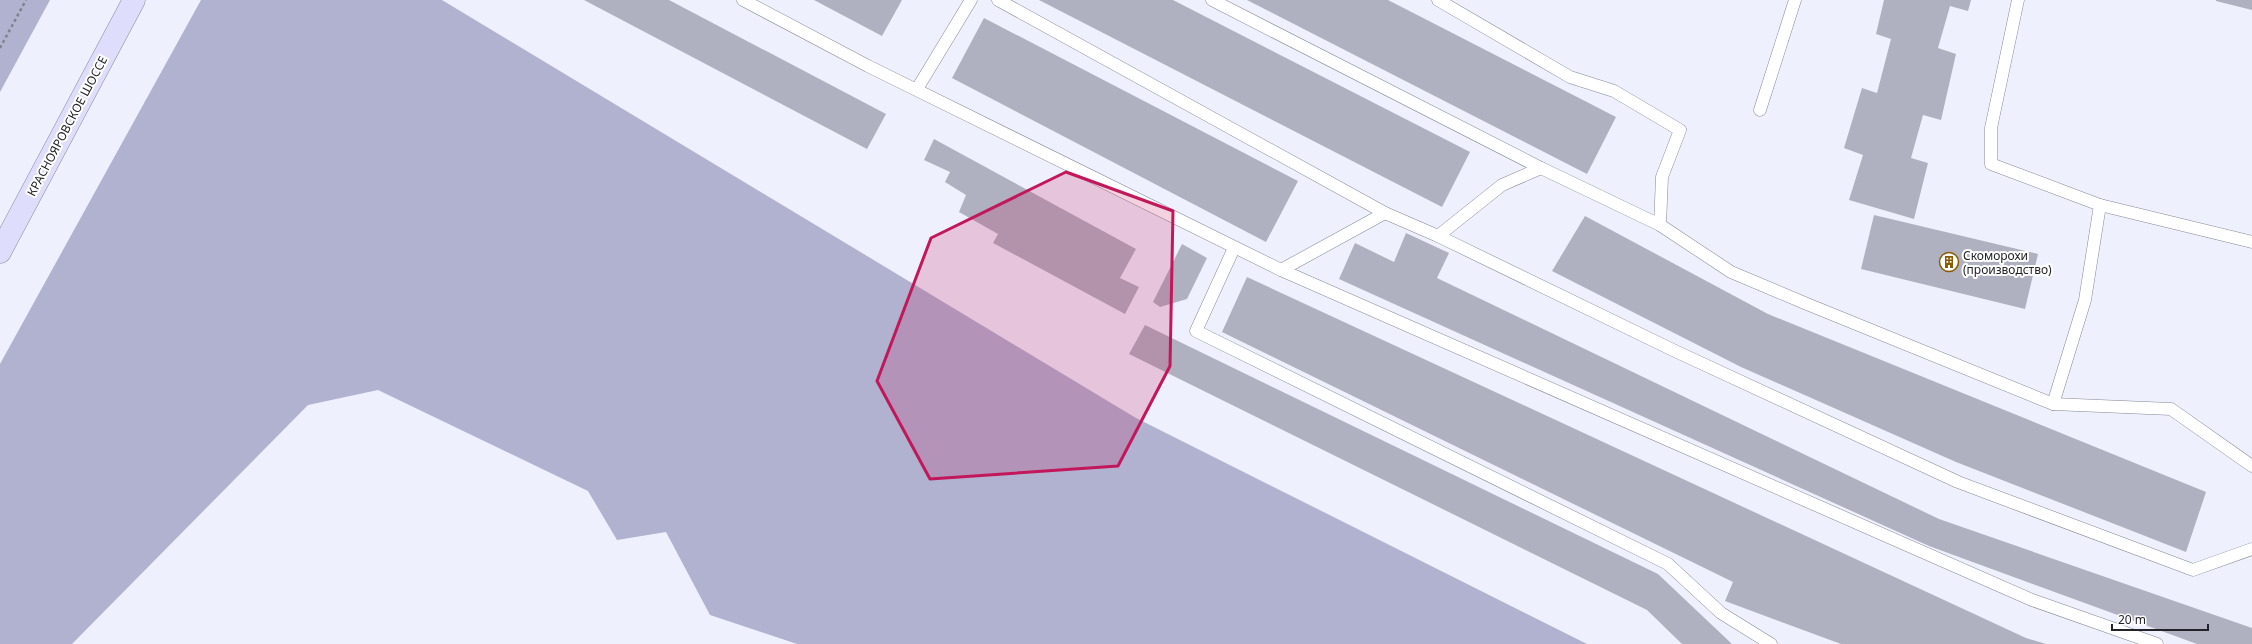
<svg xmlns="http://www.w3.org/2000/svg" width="2252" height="644" viewBox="0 0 2252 644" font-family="'Noto Sans',sans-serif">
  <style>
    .forest { fill: #b0b2d0 }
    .building { fill: #b0b1c0 }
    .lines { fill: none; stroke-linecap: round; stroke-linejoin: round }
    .lane-casing { stroke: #878897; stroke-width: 13 }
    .secondary-casing { stroke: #878897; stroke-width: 23 }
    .path { stroke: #81828a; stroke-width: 2.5; stroke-dasharray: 3 3; stroke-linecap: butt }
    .lane { stroke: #fff; stroke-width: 12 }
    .secondary { stroke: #deddfb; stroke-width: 22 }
    .marked { fill: #c2185b; fill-opacity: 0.2; stroke: #c2185b; stroke-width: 3; stroke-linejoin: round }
    .labels { text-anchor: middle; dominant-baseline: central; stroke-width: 4; stroke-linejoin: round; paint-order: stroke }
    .street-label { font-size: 12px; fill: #222328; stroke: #fff }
    .poi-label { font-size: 12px; fill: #222328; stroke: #fff; text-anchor: start }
  </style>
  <rect width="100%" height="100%" fill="#eff0fd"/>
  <g class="forest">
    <path d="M0 0H50L0 92Z"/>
    <path d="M201 0H442L1136 418 1587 644H797L710 615 666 532 617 540 588 491 378 390 308 405 72 644H0V364Z"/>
  </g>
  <g class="building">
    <path d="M584 0H669L886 114 867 149Z"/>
    <path d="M814 0H902L882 36Z"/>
    <path d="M1039 0H1173L1470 152 1442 207Z"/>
    <path d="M1247 0H1388L1616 117 1587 174Z"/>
    <path d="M1884 0H1971L1968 11 1950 6 1938 48 1956 54 1941 120 1923 115 1911 158 1928 163 1914 219 1849 200 1863 155 1844 148 1862 88 1877 93 1891 39 1876 34Z"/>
    <path d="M2216 0H2252V10L2216 1Z"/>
    <path d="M984 18 1298 181 1266 242 952 78Z"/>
    <path d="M934 139 1136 249 1120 278 1139 287 1125 314 993 243 998 234 959 212 966 195 945 182 950 172 924 160Z"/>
    <path d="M1874 215 2038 254 2025 309 1861 269Z"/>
    <path d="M1585 216 1768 314 2206 492 2186 552 1956 462 1741 367 1552 271Z"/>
    <path d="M1406 233 1449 253 1437 278 1939 519 2252 628V644H2197L1929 546 1339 279 1355 243 1394 262Z"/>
    <path d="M1182 244 1207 258 1187 299 1160 307 1153 302Z"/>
    <path d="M1247 277 2026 638 2046 644H1841L1725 601 1733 582 1222 332Z"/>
    <path d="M1145 325 1658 574 1732 644H1682L1647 610 1129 354Z"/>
  </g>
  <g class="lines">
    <defs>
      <g id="lane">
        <path d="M743 0 868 66 1281 270 1385 213 1438 236 1502 185 1541 168 1660 225 1731 272 1807 304 2053 404 2171 409 2252 466"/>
        <path d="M998 0 1385 213"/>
        <path d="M1212 0 1541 168"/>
        <path d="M1438 0 1570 77 1614 91 1680 130 1662 177 1660 225"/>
        <path d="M2018 0 1991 128V164L2100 205 2085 300 2053 404"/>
        <path d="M917 89 971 0"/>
        <path d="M1760 110 1795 0"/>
        <path d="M2100 205 2252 242"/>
        <path d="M1438 236 1675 351 1958 482 2193 570 2252 549"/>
        <path d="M1234 248 1196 331 1668 564 1721 613 1771 644"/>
        <path d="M1281 270 2032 600 2157 644"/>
      </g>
      <path id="secondary" d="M0 252 134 0"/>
    </defs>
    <use href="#lane" class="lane-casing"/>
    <use href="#secondary" class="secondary-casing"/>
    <path class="path" d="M0 48 26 0"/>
    <use href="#lane" class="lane"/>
    <use href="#secondary" class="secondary"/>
  </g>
  <path class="marked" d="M1066 172 1173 211 1170 366 1118 466 930 479 877 381 931 238Z"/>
  <defs>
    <symbol id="building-ring" viewBox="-11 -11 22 22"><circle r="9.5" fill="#fff" stroke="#8b5a01" stroke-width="1.5"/><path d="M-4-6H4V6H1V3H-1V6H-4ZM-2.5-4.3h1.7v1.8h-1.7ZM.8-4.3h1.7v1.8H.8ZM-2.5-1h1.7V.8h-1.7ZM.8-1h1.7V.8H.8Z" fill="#8b5a01"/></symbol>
  </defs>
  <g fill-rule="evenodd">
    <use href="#building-ring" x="1938" y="251" width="22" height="22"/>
  </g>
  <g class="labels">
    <g class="street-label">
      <text transform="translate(67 126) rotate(-62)">КРАСНОЯРОВСКОЕ ШОССЕ</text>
    </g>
    <g class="poi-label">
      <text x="1963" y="255">Скоморохи<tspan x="1963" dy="14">(производство)</tspan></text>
    </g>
  </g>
  <path d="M2112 624v6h96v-6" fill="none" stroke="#222328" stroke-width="2"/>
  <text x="2118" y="624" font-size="12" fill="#222328" stroke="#ffffff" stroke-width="3" paint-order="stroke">20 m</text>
</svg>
